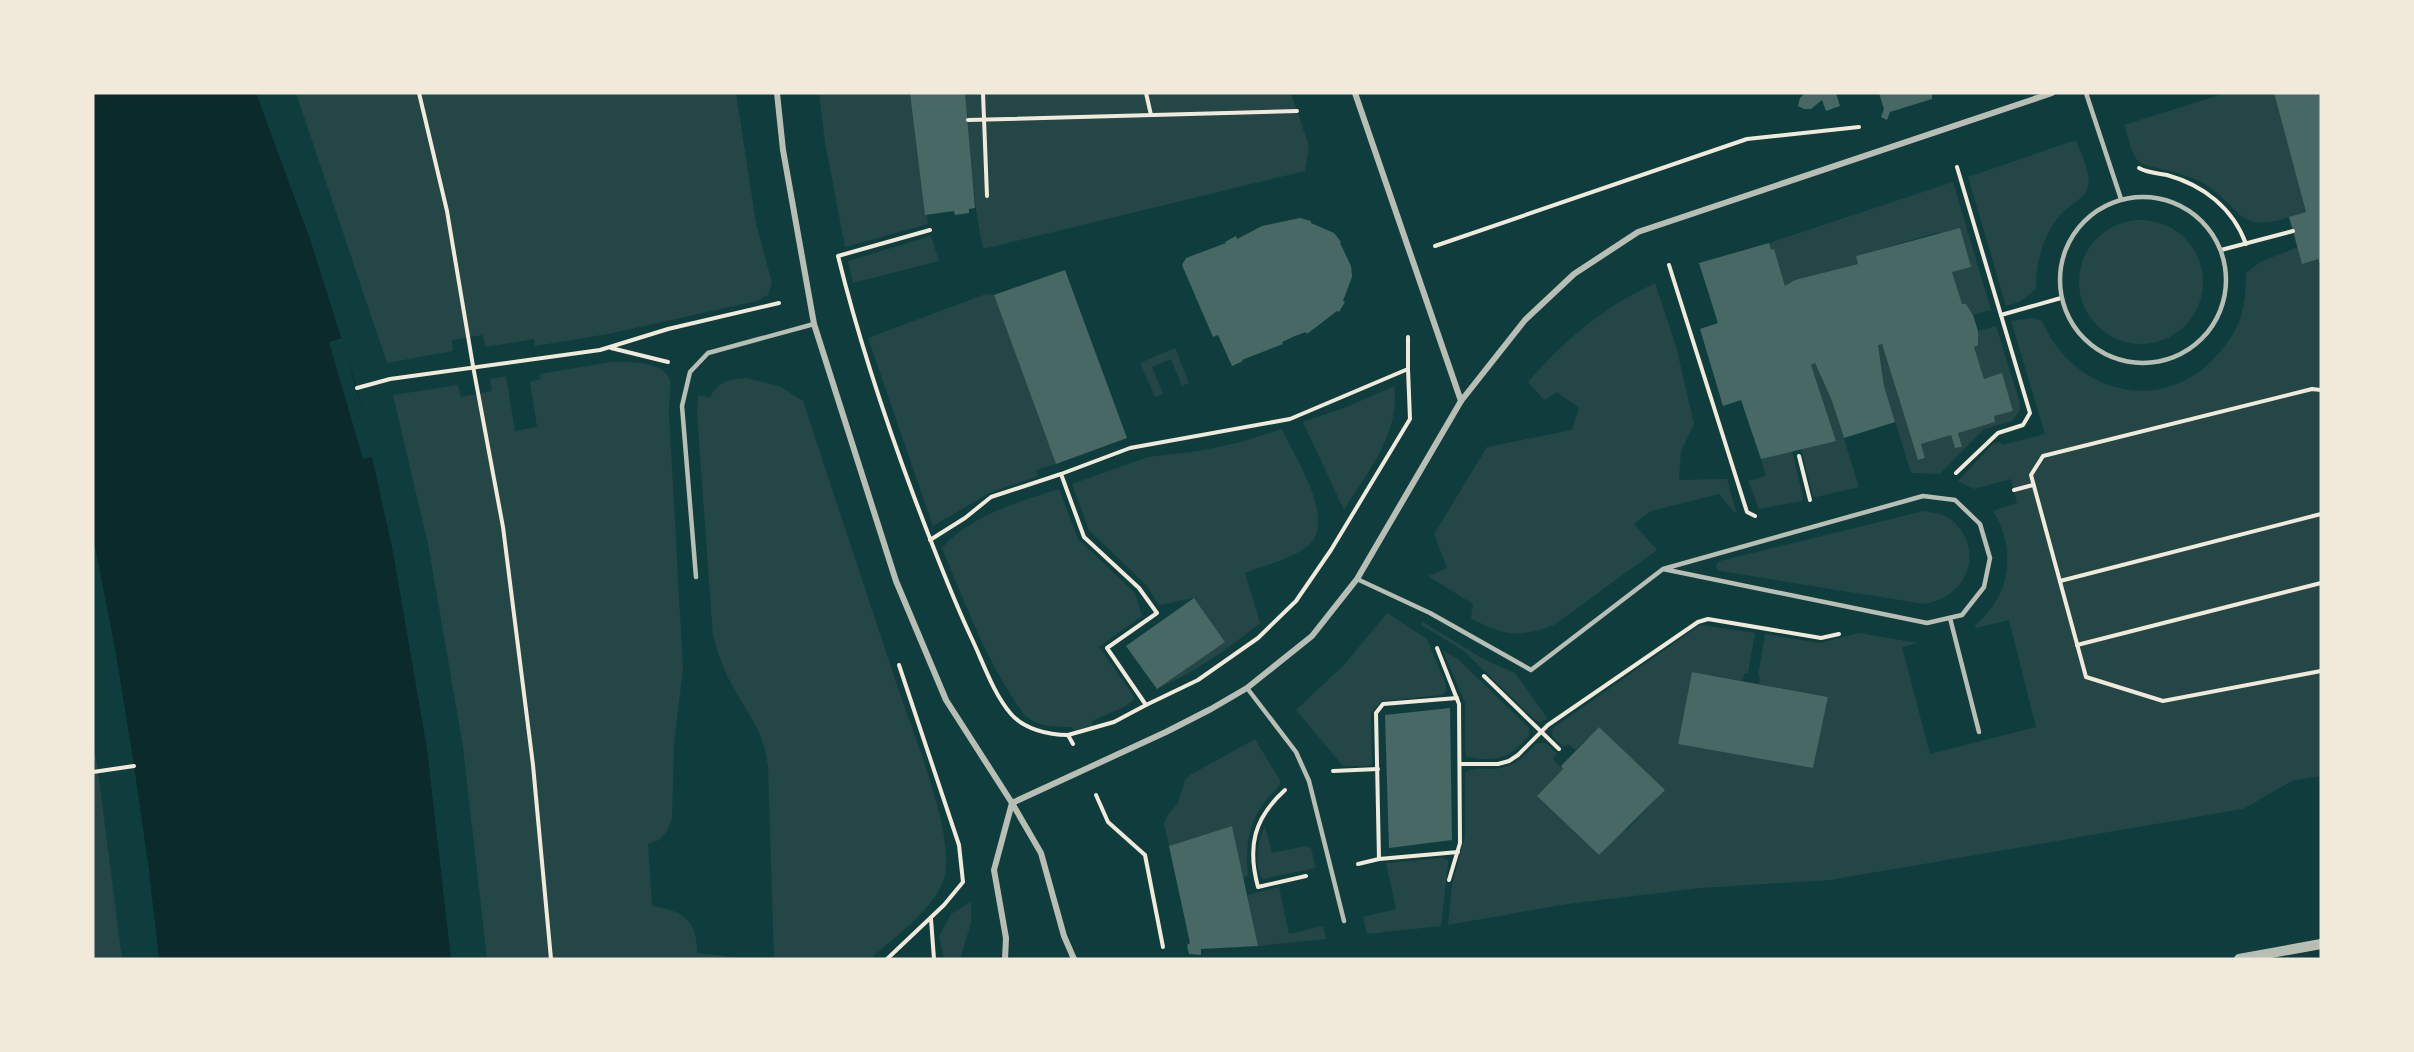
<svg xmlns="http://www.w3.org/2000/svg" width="2414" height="1052" viewBox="0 0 2414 1052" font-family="Cabin,sans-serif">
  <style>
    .green { fill: #244646 }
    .water { fill: #0a2a2b }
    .pier { fill: #0f3d3e }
    .building { fill: #486865 }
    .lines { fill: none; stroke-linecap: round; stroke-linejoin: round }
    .path { stroke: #f1e9da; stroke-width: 4 }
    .service { stroke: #b8beb3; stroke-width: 4.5 }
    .minor { stroke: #b8beb3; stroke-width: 6 }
    .tertiary { stroke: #b8beb3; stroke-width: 10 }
  </style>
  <rect width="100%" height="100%" fill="#0f3d3e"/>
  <g class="green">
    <path d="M296 93H736L756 223 772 283 768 295 757 301 608 334 535 346 534 339 485 347 483 335 452 340 453 351 387 363Z"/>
    <path d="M819 93H910L928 224 845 247 825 142Z"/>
    <path d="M965 93H1291L1309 146 1305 171 983 249C972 197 970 145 965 93Z"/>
    <path d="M2226 93H2274L2306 212C2287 218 2257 231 2239 214 2229 205 2220 194 2208 186 2188 173 2165 171 2142 164L2136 159 2132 151 2124 125Z"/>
    <path d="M2076 140C2081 155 2093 175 2087 190 2083 199 2070 205 2063 212 2043 233 2036 261 2036 289L2019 302 2006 306 1968 177Z"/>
    <path d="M1953 182 1991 310 1973 315 1966 304H1962L1952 272 1970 267 1940 232 1856 256 1858 264 1796 280 1785 286 1774 250H1771L1769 243Z"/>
    <circle cx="2141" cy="282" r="62"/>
    <path d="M931 236 939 261 853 283 848 261Z"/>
    <path d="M2298 247 2302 263 2318 259 2321 269V776L2292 781 2243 809 1830 880 1701 888 1567 904 1448 925 1452 885 1465 836V774L1467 771C1475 768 1484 769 1492 769 1513 768 1523 758 1537 743H1546L1557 754 1553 759 1563 769 1537 796 1599 855 1624 828 1627 830 1664 790 1599 727 1575 750 1568 744 1564 747 1552 736 1553 728 1700 625 1755 633 1748 673 1744 674 1743 681 1692 672 1678 744 1813 768 1828 697 1759 684 1760 677 1758 676 1765 634 1820 643 1859 633 1918 643 1902 647 1930 754 2036 727 2009 620 1976 628 1975 625C2011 596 2017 549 1993 511L2017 503 2011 479 1974 489 1958 481 1993 444 2000 442 2002 445 2045 434 2011 321 2032 318 2042 321C2074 395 2165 417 2219 353 2227 343 2234 334 2239 322 2245 306 2246 289 2246 273L2260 262Z"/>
    <path d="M1655 283 1676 346 1694 424 1681 451 1679 480 1727 479 1737 515 1719 494 1651 511 1634 524 1657 550 1554 625C1521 638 1502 636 1471 618L1473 604 1428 576 1447 568 1434 534 1487 447 1572 430 1579 408 1557 392 1544 400 1528 382C1568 337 1601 309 1655 283Z"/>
    <path d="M986 294 994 295 1056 464 1036 470 1038 476 989 493 933 526 868 338Z"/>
    <path d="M1996 326 2020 403V410L2012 421 1984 429 1940 474 1911 473 1884 386 1878 345 1882 344 1918 460 1925 458 1921 444 1951 435 1955 448 1962 447 1958 433 1994 422V416L2013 411 2002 374 1984 379 1974 347 1978 345V331Z"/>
    <path d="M1175 348 1189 383 1182 386 1171 359 1152 367 1163 394 1155 397 1140 363Z"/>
    <path d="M610 362C626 362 666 360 670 381 671 391 669 403 669 414L683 669 674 744 672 819 667 831 659 840 648 844 652 906C683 911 697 919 697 953L749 959H487L463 747 428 544 393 395 458 385 461 397 492 391 490 379 506 376 515 431 537 427 530 382 541 379 540 374Z"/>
    <path d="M1815 363 1832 401 1859 487 1816 497 1813 496 1801 449 1836 440 1811 365Z"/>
    <path d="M747 378 779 386 803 401C835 498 867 595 899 691 914 736 954 832 945 875 938 907 894 937 870 959H774L768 766C762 726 749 717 732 685 723 669 718 653 713 636L697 414 698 395 710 398C718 381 729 379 747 378Z"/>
    <path d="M1394 386C1401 433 1367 472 1344 510L1303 422 1349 406Z"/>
    <path d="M1282 429C1294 456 1337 520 1309 545 1295 558 1263 566 1245 573L1260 623C1228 649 1195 672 1157 689L1224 641 1194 598 1159 605 1147 586 1089 530 1072 484 1148 457 1199 451 1241 442Z"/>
    <path d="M1792 451 1803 497 1802 501 1759 509 1748 481 1766 476 1761 459Z"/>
    <path d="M1059 489 1078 539 1135 593 1142 616 1099 647 1135 698 1126 706 1092 721 1093 726 1073 730V727C1057 727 1041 727 1028 718 1021 712 1016 703 1011 695 982 650 963 598 942 548 971 515 1018 502 1059 489Z"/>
    <path d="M1924 511C1935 513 1946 514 1954 522 1986 553 1965 599 1924 604L1720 571 1716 568V565L1720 561Z"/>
    <path d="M1387 613 1427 639 1446 685V691L1442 695 1382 701 1373 710 1371 716 1372 763 1369 766H1343L1296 710 1345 664Z"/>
    <path d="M1423 622 1485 660 1515 673 1548 719 1539 722 1534 719 1464 651 1421 625Z"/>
    <path d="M1443 651 1458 659 1529 728V735C1511 759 1495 762 1467 757L1465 753V703Z"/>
    <path d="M1255 739 1281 782C1278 789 1271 794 1266 800 1248 822 1245 849 1248 876L1243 877 1232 826 1169 846 1164 824 1168 815 1178 803 1185 780 1190 775Z"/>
    <path d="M93 740 98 771 122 959H93Z"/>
    <path d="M1265 827 1272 853 1306 846 1311 848 1316 868 1262 879C1255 865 1257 840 1265 827Z"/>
    <path d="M1442 858 1448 860V864L1441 926 1367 934 1363 917 1396 909 1386 863Z"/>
    <path d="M1279 887 1289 934 1323 926 1326 939 1258 946 1247 895Z"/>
    <path d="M971 902V923L960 959H944L939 936 951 914Z"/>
  </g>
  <path class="water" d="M93 93H256L311 242 357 388 393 552 427 749 451 959H159L149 870 134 766 116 654 93 536Z"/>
  <path class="pier" d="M342 338 375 456 363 459 329 342Z"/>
  <g class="building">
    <path d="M910 93H965L975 208 969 209V213L955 215 954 211 925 215Z"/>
    <path d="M1805 93H1836L1840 106 1826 111 1822 100 1811 109H1804L1798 106 1800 98Z"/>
    <path d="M1879 93H1932V99L1890 112 1887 120 1881 117 1884 109Z"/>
    <path d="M2274 93H2321V266L2318 259 2302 264 2293 231 2289 217 2306 212Z"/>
    <path d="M1300 218 1311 221V223L1334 233 1341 242 1340 243 1351 266 1352 277 1343 301 1345 302 1339 312 1337 311 1307 334 1306 332 1295 336 1282 342 1283 344 1242 360 1243 361 1232 366 1218 335 1213 337 1182 265 1186 258 1226 243 1225 242 1236 236 1237 239 1262 226Z"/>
    <path d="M1960 228 1971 267 1952 272 1962 304H1966L1973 315 1978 331V345L1974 347 1984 379 2002 373 2013 411 1994 416 1995 422 1958 433 1962 447 1955 448 1951 435 1921 444 1925 458 1918 460 1882 344 1878 345 1884 386 1895 422 1844 438 1832 401 1815 363 1811 365 1836 441 1761 459 1741 400 1723 406 1700 329 1718 323 1699 263 1769 243 1771 250 1774 249 1785 286 1795 280 1858 264 1856 256Z"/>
    <path d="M1065 270 1127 438 1056 464 994 295Z"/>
    <path d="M1194 598 1225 642 1157 689 1126 646Z"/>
    <path d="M1692 672 1828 697 1813 768 1678 744Z"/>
    <path d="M1450 708 1452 840 1389 848 1385 715Z"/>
    <path d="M1599 727 1665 790 1599 855 1537 796 1563 769 1561 766Z"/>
    <path d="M1232 826 1258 946 1201 949V955L1189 954 1187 945 1190 943 1169 846Z"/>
  </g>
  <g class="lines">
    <g class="path">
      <path d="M419 93 447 211 473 366 503 527 533 765 551 959"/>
      <path d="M983 93 987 196"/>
      <path d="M1146 93 1151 115"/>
      <path d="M968 120 1297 111"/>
      <path d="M2139 168C2148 173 2157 173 2167 175 2203 185 2233 208 2246 244"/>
      <path d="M930 230 838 256C858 337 884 416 913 494 931 542 949 590 971 637 983 662 993 693 1011 714 1024 729 1048 735 1068 735"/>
      <path d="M1435 246 1747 139 1859 127"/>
      <path d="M2221 250 2293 231"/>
      <path d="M1669 265 1747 512 1755 516"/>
      <path d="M2001 315 2061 298"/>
      <path d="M611 348 668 362"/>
      <path d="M357 388 390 379 600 350 668 329 779 303"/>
      <path d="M2321 390 2312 389 2043 456 2031 475 2086 677 2163 701 2321 671"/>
      <path d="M1799 456 1810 500"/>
      <path d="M1956 473 1998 433 2023 425 2030 413 1957 167"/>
      <path d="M2014 490 2033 485"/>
      <path d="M930 540 965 518 991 497 1061 474"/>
      <path d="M2060 581 2321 514"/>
      <path d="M2077 645 2321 583"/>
      <path d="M1437 648 1459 704 1460 843 1449 880"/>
      <path d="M1484 676 1559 749"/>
      <path d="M1146 705 1198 680 1258 638 1296 601 1331 550 1410 419 1408 369"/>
      <path d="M1073 744 1068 735 1114 722 1146 705 1107 648 1157 613 1139 588 1084 537 1061 474 1130 448 1290 419 1408 369V337"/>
      <path d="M1460 764H1498L1509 761 1518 755 1548 725 1698 622 1708 619 1821 638 1839 634"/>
      <path d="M1333 771 1378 769"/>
      <path d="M93 772 134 766"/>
      <path d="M1285 790C1254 818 1247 846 1258 887L1306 876"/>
      <path d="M1096 795 1108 822 1145 855 1163 947"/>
      <path d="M1379 859 1376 713 1383 704 1457 698"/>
      <path d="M1358 864 1379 859 1458 852"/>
      <path d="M931 919 934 959"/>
      <path d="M887 959 944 905 963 882 959 845 899 665"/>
    </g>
    <g class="service">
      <path d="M2086 93 2121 199"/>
      <circle cx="2143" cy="280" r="83"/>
      <path d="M696 577 682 406 690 372 708 353 814 324"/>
      <path d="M1357 579 1430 613 1531 670 1663 569 1923 496 1955 500 1980 524 1990 558 1984 587 1962 615 1927 623 1663 569"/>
      <path d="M1950 618 1979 732"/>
      <path d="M1247 688 1296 752 1309 781 1344 921"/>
    </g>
    <g class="minor">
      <path d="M777 93 783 150 814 324 896 581 946 700 1012 803 1041 853 1064 936 1074 959"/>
      <path d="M1355 93 1461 401"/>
      <path d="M1012 803 1166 732 1211 709 1247 688 1312 636 1357 579 1461 401 1525 320 1574 274 1638 232 2052 93"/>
      <path d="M1005 959 1006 938 994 870 1012 803"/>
    </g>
    <path class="tertiary" d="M2239 959 2321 944"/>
  </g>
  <rect width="2414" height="1052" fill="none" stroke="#f1e9da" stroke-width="189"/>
</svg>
